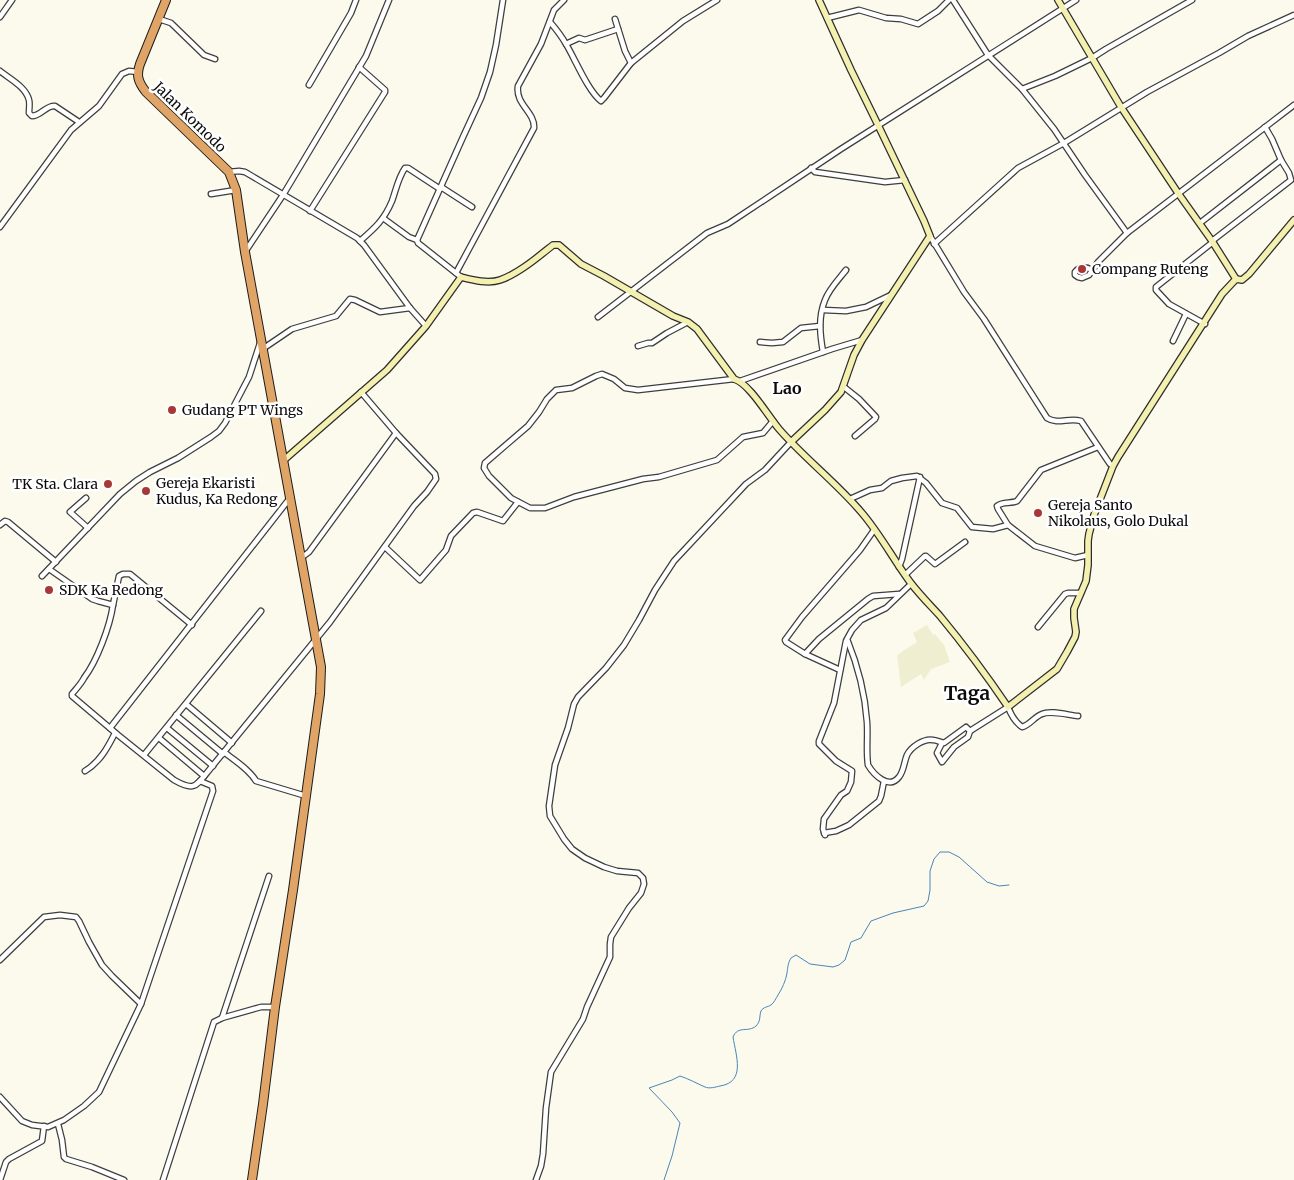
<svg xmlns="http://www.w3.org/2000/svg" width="1294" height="1180" viewBox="0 0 1294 1180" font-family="Merriweather,serif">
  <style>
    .farmland { fill: #efeed0 }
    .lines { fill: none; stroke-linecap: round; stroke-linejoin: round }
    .stream { stroke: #4886ba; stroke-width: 1 }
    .street-casing { stroke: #3e3e3e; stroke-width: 7 }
    .secondary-casing { stroke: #2d2d2d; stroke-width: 8 }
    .highway-casing { stroke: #1c1c1c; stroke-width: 10 }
    .street { stroke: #fff; stroke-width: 4.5 }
    .secondary { stroke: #f4f0b0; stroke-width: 5.5 }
    .highway { stroke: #e0a566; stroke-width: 8 }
    .poi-dot { fill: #a83737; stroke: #fff; stroke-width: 2 }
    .labels { text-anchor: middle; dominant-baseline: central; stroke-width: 5; stroke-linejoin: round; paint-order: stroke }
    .street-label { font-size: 14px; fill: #0b0b0b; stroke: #fff }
    .poi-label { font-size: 14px; fill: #0b0b0b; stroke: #fff; text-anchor: start }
    .quarter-label { font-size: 16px; font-weight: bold; fill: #0b0b0b; stroke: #fff }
    .district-label { font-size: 19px; font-weight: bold; fill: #0b0b0b; stroke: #fff }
  </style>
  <rect width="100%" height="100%" fill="#fcfaec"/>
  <path class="farmland" d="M927 625 933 635 935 634 944 645 950 662 931 669 924 680 921 674 901 687 897 655 917 642 913 633Z"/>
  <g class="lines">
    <path class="stream" d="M664 1180 672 1156 680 1123 672 1112 649 1088 672 1080 680 1076C689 1079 696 1083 705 1087 709 1089 716 1087 720 1086 746 1082 736 1056 733 1037 738 1025 748 1033 756 1026 761 1021 759 1017 761 1011 763 1007 768 1007 771 1005 774 1003 776 998 778 995 782 989 786 980 787 973 788 966 788 963 791 958L796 955 810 964 833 967 839 965 845 960 851 942 861 938 871 921 893 913 924 906 928 901 930 890V871L934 859 940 852H949L959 857 987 882 999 886 1009 885"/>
    <defs>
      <g id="street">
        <path d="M953 0 988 55 1022 89 1054 129 1085 175 1127 233"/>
        <path d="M0 17 12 0"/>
        <path d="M827 18 859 10 886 18 901 19 918 24 938 11 949 0"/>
        <path d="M159 19 171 23 204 55 215 59"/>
        <path d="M615 19 625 51 631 63"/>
        <path d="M550 22C556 29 562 37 566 44 575 59 588 91 601 101L604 98 631 63 683 21 717 0"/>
        <path d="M566 44 579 38 585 40 618 29"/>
        <path d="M0 71C10 79 26 87 29 100 30 104 29 109 29 113L32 116C41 116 46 105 55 106L79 122"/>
        <path d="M309 85 351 13 356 0"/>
        <path d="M1022 89 1055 76 1092 58 1106 49 1192 0"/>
        <path d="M811 168 815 172 885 182 905 180"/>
        <path d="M229 172 239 171 245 172 357 238 364 245 410 308 426 326"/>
        <path d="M441 187 472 207"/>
        <path d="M211 194 236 190"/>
        <path d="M310 211 385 92V90L359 67"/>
        <path d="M383 218 409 237 417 240"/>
        <path d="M1200 223 1281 160"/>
        <path d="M0 227 71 130 99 106 122 74 129 71 138 72"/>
        <path d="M930 236 964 292 984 319 1047 418C1058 425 1069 417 1081 421L1110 464 1113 466"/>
        <path d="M360 241C375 228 384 220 392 201 396 190 398 178 405 168H408L440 189"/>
        <path d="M1212 241 1291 180 1289 173 1281 160 1272 139 1265 127"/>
        <path d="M934 244 1018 168 1064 143 1147 92 1219 53 1248 36 1294 15"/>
        <path d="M245 252 283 195 366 56 389 0"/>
        <path d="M1092 270C1085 266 1080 266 1075 272V275L1078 277 1082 278 1089 275 1098 262 1127 233 1294 105"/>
        <path d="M456 273 534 128C535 112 515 104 518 86L541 44 554 10 564 0"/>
        <path d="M461 277 418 243 417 240 463 137 481 98 490 72 496 45 503 0"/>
        <path d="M823 310 846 311 866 307 891 295"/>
        <path d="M598 317 707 233 728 224 841 149 1076 0"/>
        <path d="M1205 324 1169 304 1156 290V287L1213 242"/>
        <path d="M1173 341 1186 314"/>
        <path d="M760 342 772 343 783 342 801 328 820 326"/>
        <path d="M638 346 648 343H652L667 333 688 322"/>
        <path d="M264 348 292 329 336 316 350 299 355 300 380 312 410 308"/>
        <path d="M823 352C820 335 818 317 825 300 829 289 839 279 846 270"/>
        <path d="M734 379 638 390 625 388 614 379 602 374 596 376 572 388 556 390 547 399 539 412 528 426 485 463 484 468 489 476 511 498 530 508H545L574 497 643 479 659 477 717 460 743 437 763 433 773 421"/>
        <path d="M740 381 832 349 862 340"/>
        <path d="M844 387 859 399 876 417 875 419 855 436"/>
        <path d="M86 498 70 512 88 528"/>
        <path d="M850 499 870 490 882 488 891 481 902 478 917 476 926 483 942 503 957 508 972 527 993 529 1008 525"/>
        <path d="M0 525 5 521 8 522 56 562"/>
        <path d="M385 547 420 580 446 550 451 536 473 513 477 512 503 521 518 502"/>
        <path d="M1088 555 1075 558 1035 546 1008 525 998 509 997 506C1002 501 1011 504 1017 501L1041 470 1098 447"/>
        <path d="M301 558 309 552 396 433 361 392"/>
        <path d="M899 567 902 559 920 477"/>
        <path d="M49 569 92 599 98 601 113 605C110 626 97 661 84 678 81 684 76 689 72 694V696L118 735 174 780C195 792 196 786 210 769L330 622 414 506 427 492 436 479 435 474 396 433"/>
        <path d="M905 575 925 556H926L935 564 965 542"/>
        <path d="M42 576 120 494 136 481 150 472 178 458 211 437 219 431 225 423 249 377 260 343"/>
        <path d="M911 584 886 608 861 620 852 630 847 639C858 666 865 693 867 722 868 737 866 751 868 765 874 775 889 790 899 777 904 771 904 762 907 755 911 747 924 738 933 740 936 740 940 742 944 743L966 727 970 731"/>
        <path d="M113 605 119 576 123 574H130L192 625"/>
        <path d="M1038 627 1065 594 1068 593H1081"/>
        <path d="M805 654 819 639 868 599 873 596 899 594"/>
        <path d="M840 670 805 654 786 642 785 640 802 617 860 550 874 530"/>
        <path d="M186 704 232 743"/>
        <path d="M176 715 223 754"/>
        <path d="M110 728 290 498"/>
        <path d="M167 728 213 766"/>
        <path d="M159 738 204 776"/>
        <path d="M942 743 937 753 942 762 954 747 968 737 970 731 1008 707C1011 715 1015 722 1022 727 1030 725 1034 717 1042 714 1050 710 1068 715 1078 716"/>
        <path d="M224 752C235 761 249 769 256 781L306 796"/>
        <path d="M144 755 261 611"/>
        <path d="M85 771C100 762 108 747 115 733"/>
        <path d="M824 833 836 831 849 825 879 801 881 796 884 781"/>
        <path d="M825 835 823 829 824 819 841 795 847 791 851 782 852 771 836 761 819 744V741L834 703 846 641"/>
        <path d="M0 960 44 917 60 915 76 917 79 921 89 942 102 965 112 976 141 1004 213 791 212 786 200 781"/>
        <path d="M222 1018 269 876"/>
        <path d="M0 1097 22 1121 32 1125 48 1127 64 1120 84 1106 99 1092 141 1004"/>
        <path d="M58 1124 62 1140 64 1157 66 1159 92 1167 124 1180"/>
        <path d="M0 1180 6 1162 9 1159 42 1141 44 1126"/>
        <path d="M163 1180 214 1022 222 1018 261 1007H275"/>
        <path d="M536 1180 541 1166 543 1154 546 1108 551 1072 583 1019 587 1007 610 957V944L611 937 629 908 641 893 644 884 643 878 638 873 617 871 604 867 585 858 572 849 564 839 550 816 549 806 555 765 568 728 574 704 578 697 606 668 624 645 639 620 655 590 674 561 746 484 765 470 791 442"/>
      </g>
      <g id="secondary">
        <path d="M1058 0 1121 107 1178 193 1212 241 1236 279"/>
        <path d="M791 442 825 410 841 392 854 355 862 340 930 236 924 221 878 125 851 70 819 0"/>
        <path d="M284 460 387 370 426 326 461 277C473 280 488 284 500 280 518 274 538 257 553 245H559L581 264 604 276 673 316 688 322 697 329 734 379C749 383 768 416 779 429 805 459 837 483 862 513 880 534 893 559 910 582 919 594 930 605 940 616 964 645 987 676 1008 707L1057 669 1067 652 1075 637 1076 632 1074 618V609L1086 581 1088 565V541L1089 534 1094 515 1113 466 1118 457 1222 294 1236 279 1242 280 1249 274 1294 220"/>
      </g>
      <path id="highway" d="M166 0 140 64C136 75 138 82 146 92L229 172 236 190 245 252 321 667 320 694 293 890 275 1007 263 1104 252 1180"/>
    </defs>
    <use href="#street" class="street-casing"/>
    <use href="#secondary" class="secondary-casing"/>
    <use href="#highway" class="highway-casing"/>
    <use href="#street" class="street"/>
    <use href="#secondary" class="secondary"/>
    <use href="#highway" class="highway"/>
  </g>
  <g class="poi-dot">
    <circle cx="1082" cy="269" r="5"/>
    <circle cx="172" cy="410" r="5"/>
    <circle cx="108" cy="484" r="5"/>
    <circle cx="146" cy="491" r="5"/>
    <circle cx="1038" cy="513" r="5"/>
    <circle cx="49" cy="590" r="5"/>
  </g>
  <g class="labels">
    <g class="street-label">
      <text transform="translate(190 117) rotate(44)">Jalan Komodo</text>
    </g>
    <g class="poi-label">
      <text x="1092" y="269">Compang Ruteng</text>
      <text x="182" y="410">Gudang PT Wings</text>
      <text x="156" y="483">Gereja Ekaristi<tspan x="156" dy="16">Kudus, Ka Redong</tspan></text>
      <text x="98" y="484" text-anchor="end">TK Sta. Clara</text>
      <text x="1048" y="505">Gereja Santo<tspan x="1048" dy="16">Nikolaus, Golo Dukal</tspan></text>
      <text x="59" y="590">SDK Ka Redong</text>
    </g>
    <g class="quarter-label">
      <text x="787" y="388">Lao</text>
    </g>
    <g class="district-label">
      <text x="967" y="693">Taga</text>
    </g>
  </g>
</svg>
